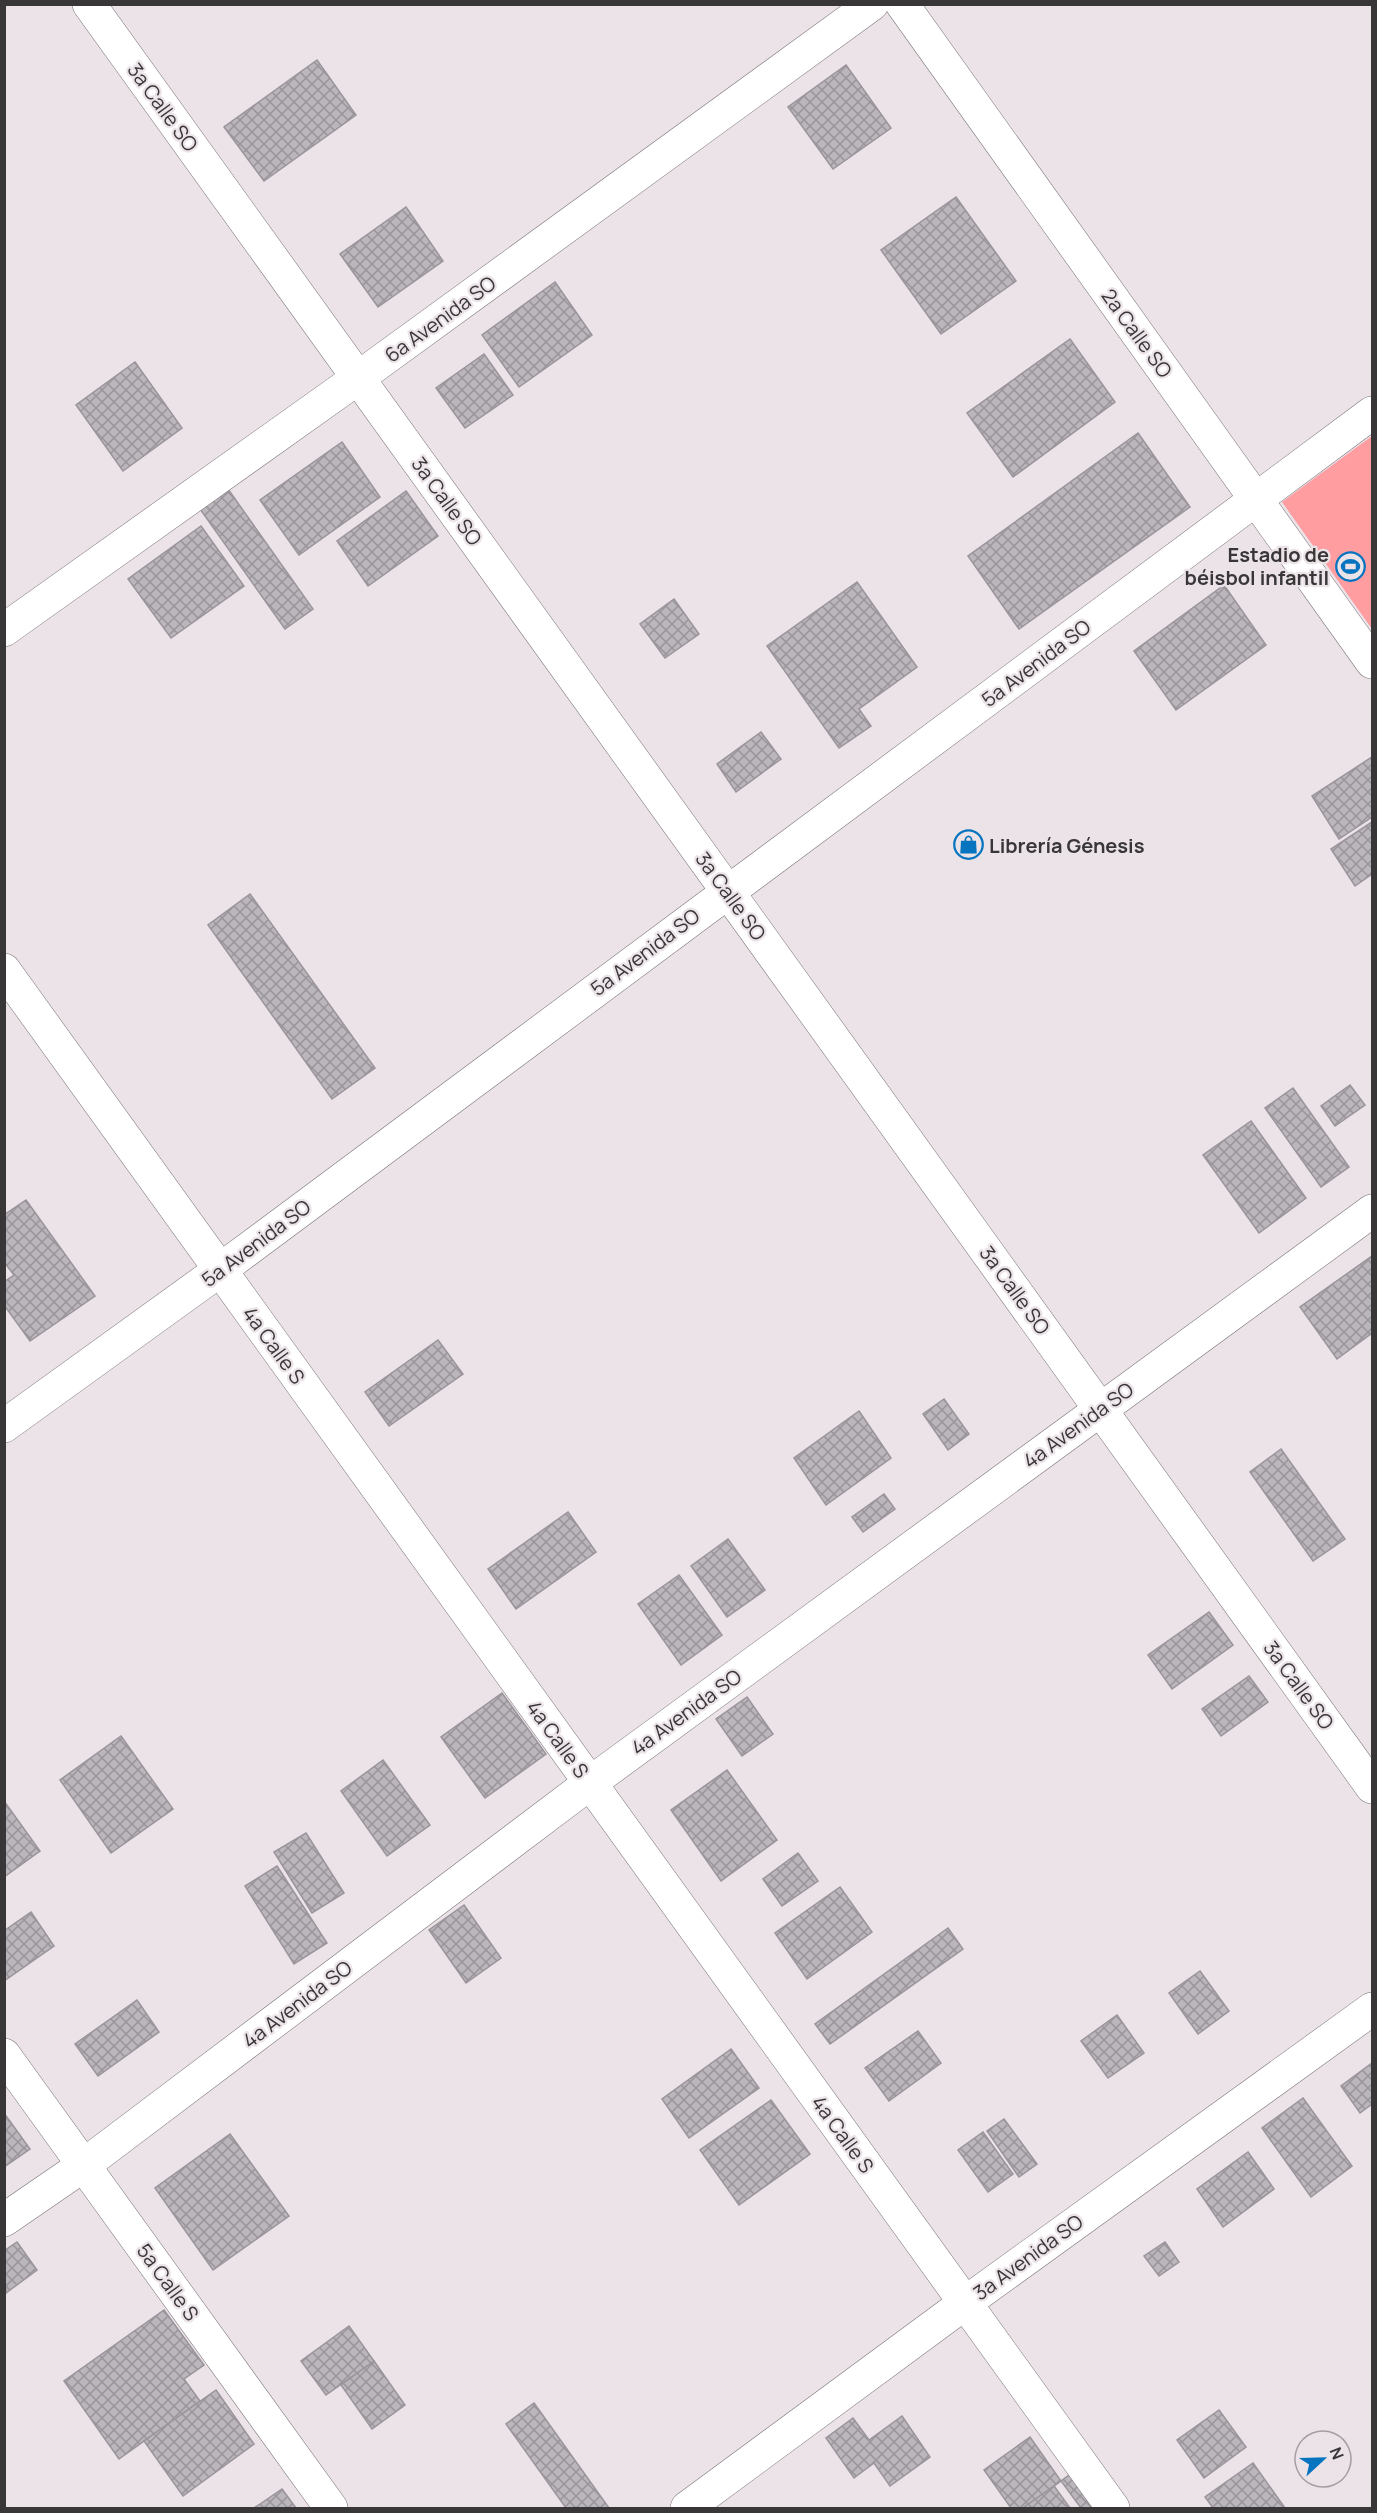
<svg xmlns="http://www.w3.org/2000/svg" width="1377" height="2513" viewBox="0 0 1377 2513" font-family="Manrope,sans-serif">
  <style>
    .green { fill: #ff9da1 }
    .building { fill: url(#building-cross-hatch); stroke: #9a949b; stroke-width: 1.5 }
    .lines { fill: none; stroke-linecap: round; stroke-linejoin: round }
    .minor-casing { stroke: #7b7478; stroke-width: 34 }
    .tertiary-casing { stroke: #7b7478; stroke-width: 34 }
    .minor { stroke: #fff; stroke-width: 33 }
    .tertiary { stroke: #fff; stroke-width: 33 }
    .labels { text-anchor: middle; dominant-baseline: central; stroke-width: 4.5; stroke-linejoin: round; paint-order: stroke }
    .street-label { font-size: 20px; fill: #393638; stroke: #ebe3e8 }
    .poi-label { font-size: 20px; font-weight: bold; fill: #393638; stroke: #ebe3e8; text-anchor: end }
  </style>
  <defs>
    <pattern id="building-cross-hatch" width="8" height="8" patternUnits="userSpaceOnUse" patternTransform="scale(1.5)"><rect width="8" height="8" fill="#bbb5bc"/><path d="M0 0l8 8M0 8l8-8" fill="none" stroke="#99949a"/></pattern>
  </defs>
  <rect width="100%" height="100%" fill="#ebe3e8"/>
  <path class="green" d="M1372 436V629L1282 502Z"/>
  <g class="building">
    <path d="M317 60 356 115 264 181 224 127Z"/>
    <path d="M846 65 891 128 833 169 788 107Z"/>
    <path d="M956 197 1016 281 941 334 881 250Z"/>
    <path d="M406 207 443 261 378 307 340 254Z"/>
    <path d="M555 282 592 335 519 387 482 335Z"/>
    <path d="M1070 339 1115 402 1013 477 967 413Z"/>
    <path d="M484 354 513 395 465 428 436 388Z"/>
    <path d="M135 362 182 428 123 471 76 405Z"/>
    <path d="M1138 433 1190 507 1019 629 968 556Z"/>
    <path d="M342 442 380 497 299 555 260 500Z"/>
    <path d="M228 489 313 609 285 629 200 509Z"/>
    <path d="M406 491 438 536 368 586 337 541Z"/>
    <path d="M201 526 244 586 171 638 128 579Z"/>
    <path d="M857 582 917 667 859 709 871 726 839 748 767 646Z"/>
    <path d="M1224 585 1266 645 1176 710 1134 651Z"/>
    <path d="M674 599 699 634 665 658 640 624Z"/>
    <path d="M761 732 781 759 736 792 717 764Z"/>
    <path d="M1372 757V817L1339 839 1312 796Z"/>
    <path d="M1372 822V874L1355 886 1331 849Z"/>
    <path d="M250 894 375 1068 332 1099 208 925Z"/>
    <path d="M1350 1085 1365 1105 1335 1126 1321 1106Z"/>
    <path d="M1293 1088 1349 1167 1321 1187 1265 1108Z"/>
    <path d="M1251 1121 1306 1198 1259 1233 1203 1155Z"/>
    <path d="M26 1200 95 1296 30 1341 4 1305V1282L14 1275 4 1262V1215Z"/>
    <path d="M1372 1256V1333L1337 1359 1300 1307Z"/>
    <path d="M438 1340 463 1374 389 1426 365 1392Z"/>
    <path d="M944 1399 969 1434 948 1450 923 1414Z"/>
    <path d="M859 1411 891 1458 826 1505 794 1458Z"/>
    <path d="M1281 1449 1345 1539 1313 1561 1250 1472Z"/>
    <path d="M884 1494 895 1509 863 1532 852 1517Z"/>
    <path d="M568 1512 596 1552 516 1609 488 1569Z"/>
    <path d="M728 1539 765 1590 727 1617 691 1566Z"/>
    <path d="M679 1575 722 1635 681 1665 638 1604Z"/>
    <path d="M1209 1612 1233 1645 1172 1689 1148 1655Z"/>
    <path d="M1249 1676 1268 1702 1221 1736 1202 1709Z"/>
    <path d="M502 1693 546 1754 485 1798 441 1737Z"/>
    <path d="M747 1697 773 1734 742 1756 716 1719Z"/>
    <path d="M121 1736 173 1809 111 1853 60 1780Z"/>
    <path d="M383 1760 430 1825 387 1856 341 1791Z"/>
    <path d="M727 1770 777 1840 721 1881 671 1810Z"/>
    <path d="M4 1801 40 1851 4 1877Z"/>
    <path d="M306 1833 344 1893 312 1913 274 1852Z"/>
    <path d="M798 1853 818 1881 782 1906 763 1879Z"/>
    <path d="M277 1866 327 1943 294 1964 245 1886Z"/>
    <path d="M840 1887 872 1932 807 1979 775 1933Z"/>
    <path d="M464 1905 501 1958 466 1983 429 1930Z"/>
    <path d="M31 1912 54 1946 4 1981V1931Z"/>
    <path d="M948 1928 963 1949 830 2044 815 2024Z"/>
    <path d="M1200 1971 1229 2011 1198 2034 1169 1993Z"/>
    <path d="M137 2000 159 2032 98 2076 75 2044Z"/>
    <path d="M1117 2015 1144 2053 1108 2078 1081 2041Z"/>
    <path d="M918 2031 941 2063 889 2101 865 2068Z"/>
    <path d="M731 2049 759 2088 689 2138 662 2099Z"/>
    <path d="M1372 2063V2104L1360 2113 1341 2086Z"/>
    <path d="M1303 2098 1352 2166 1311 2197 1262 2128Z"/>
    <path d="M771 2100 810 2154 739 2205 700 2150Z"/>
    <path d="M4 2113 30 2149 4 2167Z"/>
    <path d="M1004 2119 1037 2164 1019 2177 987 2131Z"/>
    <path d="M983 2132 1013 2174 988 2192 958 2150Z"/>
    <path d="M230 2134 289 2216 213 2270 155 2188Z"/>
    <path d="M1248 2152 1274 2189 1223 2227 1197 2189Z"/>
    <path d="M17 2242 37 2270 6 2293 4 2251Z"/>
    <path d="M1165 2242 1179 2262 1159 2276 1144 2256Z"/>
    <path d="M164 2310 204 2365 184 2379 200 2401 119 2459 64 2381Z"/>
    <path d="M349 2326 374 2361 326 2395 301 2361Z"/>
    <path d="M374 2361 405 2405 372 2429 341 2385Z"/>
    <path d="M216 2390 254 2444 183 2496 144 2441Z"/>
    <path d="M534 2403 609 2508H566L506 2424Z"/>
    <path d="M1219 2410 1246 2447 1204 2478 1177 2440Z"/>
    <path d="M902 2416 930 2457 890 2486 874 2463 854 2478 826 2438 853 2418 869 2440Z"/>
    <path d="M1030 2437 1061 2481 1023 2508H1011L984 2470Z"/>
    <path d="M1253 2463 1285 2508H1213L1205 2497Z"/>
    <path d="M1076 2470 1103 2508H1081L1061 2481Z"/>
    <path d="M1054 2486 1070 2508H1023Z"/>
    <path d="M282 2489 296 2508H254L260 2504Z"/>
  </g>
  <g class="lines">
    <defs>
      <g id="minor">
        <path d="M89 4 1372 1787"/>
        <path d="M4 630 358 378 872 4"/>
        <path d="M4 970 1113 2508"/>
        <path d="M4 1426 220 1270 1372 413"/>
        <path d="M4 2055 331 2508"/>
        <path d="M4 2220 84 2165 590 1783 1372 1211"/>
        <path d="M687 2508 965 2303 1372 2009"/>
      </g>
      <path id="tertiary" d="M902 4 1372 662"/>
    </defs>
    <use href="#minor" class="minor-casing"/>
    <use href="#tertiary" class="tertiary-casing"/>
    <use href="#minor" class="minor"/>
    <use href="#tertiary" class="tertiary"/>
  </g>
  <defs>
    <symbol id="stadium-ring" viewBox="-11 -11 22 22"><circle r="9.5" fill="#ebe3e8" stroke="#0774bf" stroke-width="1.5"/><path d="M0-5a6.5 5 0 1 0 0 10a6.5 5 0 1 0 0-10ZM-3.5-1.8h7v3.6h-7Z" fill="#0774bf"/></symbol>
    <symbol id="shop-ring" viewBox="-11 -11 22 22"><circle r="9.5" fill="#ebe3e8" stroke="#0774bf" stroke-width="1.5"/><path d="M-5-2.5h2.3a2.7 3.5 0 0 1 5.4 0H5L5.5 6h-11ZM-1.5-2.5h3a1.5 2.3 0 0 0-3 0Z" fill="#0774bf"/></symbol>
  </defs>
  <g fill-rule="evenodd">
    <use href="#stadium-ring" x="1334" y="550" width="33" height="33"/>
    <use href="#shop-ring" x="952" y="828" width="33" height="33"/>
  </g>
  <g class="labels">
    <g class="street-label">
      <text transform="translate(163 107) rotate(54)">3a Calle SO</text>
      <text transform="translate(440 319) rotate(-36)">6a Avenida SO</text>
      <text transform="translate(1137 333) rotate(54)">2a Calle SO</text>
      <text transform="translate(447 501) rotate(54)">3a Calle SO</text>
      <text transform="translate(1036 663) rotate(-37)">5a Avenida SO</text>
      <text transform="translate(731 896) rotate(54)">3a Calle SO</text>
      <text transform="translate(645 952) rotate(-37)">5a Avenida SO</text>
      <text transform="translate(256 1243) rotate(-37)">5a Avenida SO</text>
      <text transform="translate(1015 1290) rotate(54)">3a Calle SO</text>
      <text transform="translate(274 1345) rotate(54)">4a Calle S</text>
      <text transform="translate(1078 1425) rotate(-36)">4a Avenida SO</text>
      <text transform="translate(1299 1685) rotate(54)">3a Calle SO</text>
      <text transform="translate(686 1712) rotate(-36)">4a Avenida SO</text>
      <text transform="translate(558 1739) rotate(54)">4a Calle S</text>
      <text transform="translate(297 2004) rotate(-37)">4a Avenida SO</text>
      <text transform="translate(843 2134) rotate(54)">4a Calle S</text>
      <text transform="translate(1028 2257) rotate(-36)">3a Avenida SO</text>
      <text transform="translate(168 2282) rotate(54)">5a Calle S</text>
    </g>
    <g class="poi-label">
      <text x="1329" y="554">Estadio de<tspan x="1329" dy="23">béisbol infantil</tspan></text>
      <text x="989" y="845" text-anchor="start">Librería Génesis</text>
    </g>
  </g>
  <rect width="1377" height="2513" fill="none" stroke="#393638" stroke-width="12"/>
  <g transform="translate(1323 2459) rotate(68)"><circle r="28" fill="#ebe3e8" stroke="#a49ea2" stroke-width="1.5"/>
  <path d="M0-4.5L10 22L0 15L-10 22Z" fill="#0774bf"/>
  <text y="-9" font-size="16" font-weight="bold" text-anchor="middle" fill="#393638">N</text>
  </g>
</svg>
